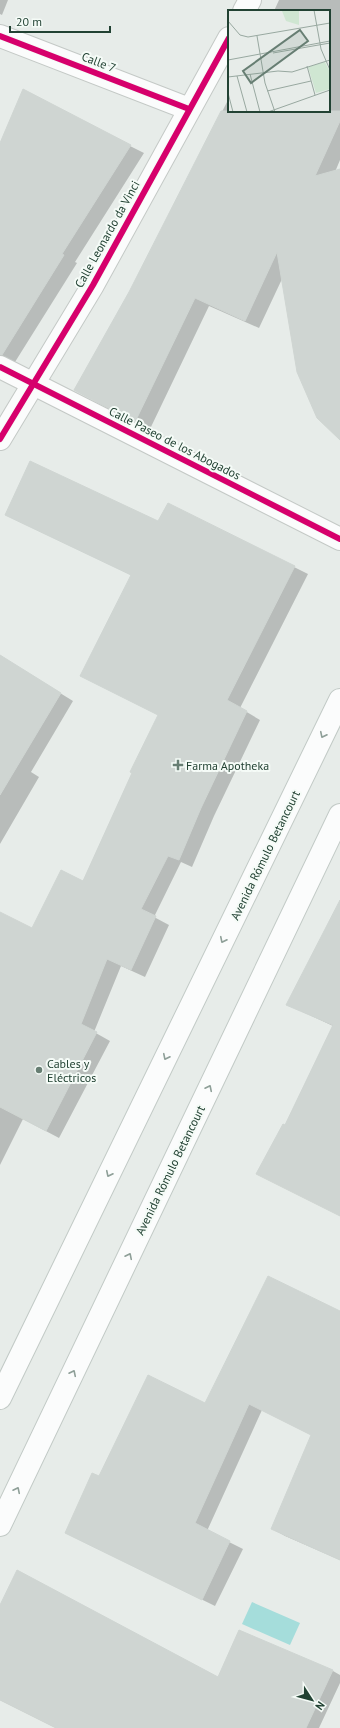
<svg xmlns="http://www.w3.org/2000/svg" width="340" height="1728" viewBox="0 0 340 1728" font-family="'PT Sans',sans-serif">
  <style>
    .water { fill: #a5dddb }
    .shadow { fill: #0003 }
    .building { fill: #cfd5d2; stroke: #cfd5d2 }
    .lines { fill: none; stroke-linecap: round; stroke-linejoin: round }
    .street-casing { stroke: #c4c9c6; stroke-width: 24 }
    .secondary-casing { stroke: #c2cac6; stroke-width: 24 }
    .street { stroke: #fbfcfc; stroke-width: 22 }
    .secondary { stroke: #fbfcfc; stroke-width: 22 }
    .cycleway-casing { stroke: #f5fbf7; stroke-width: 8 }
    .cycleway { stroke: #d6006c; stroke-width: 6 }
    .oneway { stroke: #8e9f98 }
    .poi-dot { fill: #677e73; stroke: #f5fbf7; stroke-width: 1.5 }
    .labels { text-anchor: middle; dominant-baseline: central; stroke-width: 4; stroke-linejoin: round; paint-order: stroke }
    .street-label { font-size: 12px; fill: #224233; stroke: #f5fbf7 }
    .poi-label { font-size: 12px; fill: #224233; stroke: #f5fbf7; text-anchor: start }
    .inset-road { fill: none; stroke: #98a8a0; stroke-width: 1 }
    .view { fill: #677e73; fill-opacity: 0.15; stroke: #677e73; stroke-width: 2 }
    .inset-edge { fill: none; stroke: #224233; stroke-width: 2 }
  </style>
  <rect width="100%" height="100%" fill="#e7ece9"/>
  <path class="water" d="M252 1602 300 1623 290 1645 242 1624Z"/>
  <g class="shadow">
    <path d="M0 0H8L2 15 0 14Z"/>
    <path d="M279 0H340V160L335 172 340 170V436L282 279 259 328 209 306 150 429 75 390 130 293 229 98V111H329V11H274Z"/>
    <path d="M0 145 130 146 144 153 75 262 77 263 15 362 9 363 0 359Z"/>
    <path d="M6 515 159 522 294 567 308 574 240 708 260 720 214 816 192 867 181 862 154 917 169 925 145 977 121 966 94 1032 110 1041 59 1138 23 1119 0 1165V913L33 929 83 882 159 715 132 575Z"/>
    <path d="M0 656 73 701 31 772 39 777 0 844Z"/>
    <path d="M340 905V1216L285 1126 333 1026 288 1005Z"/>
    <path d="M340 1313V1560L285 1536 273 1529 312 1435 262 1410 207 1531 243 1549 215 1606 66 1533 100 1478Z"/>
    <path d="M0 1607 219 1678 240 1631 333 1671 340 1675V1683L319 1728H56L0 1700Z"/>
  </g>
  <g class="building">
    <path d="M23 89 131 145 62 254 64 255 2 355H0V143Z"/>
    <path d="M221 111H340V121L315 176 340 169V440L317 418 297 372 277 252 245 321 195 298 135 422 74 390 129 292Z"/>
    <path d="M30 461 158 521 168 503 295 566 227 700 247 711 201 808 179 860 168 856 141 909 156 916 131 970 107 959 81 1024 97 1032 46 1131 0 1107V912L32 928 61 870 83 881 132 773 130 772 158 715 80 676 131 575 5 515Z"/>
    <path d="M0 655 61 693 0 795Z"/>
    <path d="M340 900V1216L256 1174 283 1124 285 1125 333 1025 286 1005Z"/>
    <path d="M268 1276 340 1311V1560L271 1529 311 1435 249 1404 195 1523 230 1541 202 1600 65 1533 92 1473 99 1476 148 1375 205 1403Z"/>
    <path d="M17 1570 218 1677 239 1630 333 1670 306 1728H56L0 1700V1605Z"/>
  </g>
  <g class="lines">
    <defs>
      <g id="street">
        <path d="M244 11 250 0"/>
        <path d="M0 36 189 109"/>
        <path d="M0 367 340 539"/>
        <path d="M0 439 93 285 229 38"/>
      </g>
      <g id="secondary">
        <path d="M0 1398 340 700"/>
        <path d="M0 1525 340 815"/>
      </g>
    </defs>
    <use href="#street" class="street-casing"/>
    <use href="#secondary" class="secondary-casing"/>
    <use href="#street" class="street"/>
    <use href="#secondary" class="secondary"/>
    <defs>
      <g id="cycleway">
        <path d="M0 36 189 109"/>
        <path d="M0 367 340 539"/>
        <path d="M0 439 93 285 229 38"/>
      </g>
    </defs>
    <use href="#cycleway" class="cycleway-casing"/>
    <use href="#cycleway" class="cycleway"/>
  </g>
  <defs><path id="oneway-chevron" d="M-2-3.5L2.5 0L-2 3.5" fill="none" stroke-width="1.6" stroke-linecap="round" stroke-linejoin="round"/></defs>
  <g class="oneway">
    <use href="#oneway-chevron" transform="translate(323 735) rotate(116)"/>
    <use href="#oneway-chevron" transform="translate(223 940) rotate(116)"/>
    <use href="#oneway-chevron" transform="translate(166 1057) rotate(116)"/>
    <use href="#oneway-chevron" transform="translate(209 1088) rotate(-64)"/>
    <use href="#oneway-chevron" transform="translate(109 1174) rotate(116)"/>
    <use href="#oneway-chevron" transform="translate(129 1256) rotate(-64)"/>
    <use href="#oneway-chevron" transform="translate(73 1373) rotate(-64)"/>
    <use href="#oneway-chevron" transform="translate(17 1490) rotate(-64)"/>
  </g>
  <g class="poi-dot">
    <path d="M176 759h4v4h4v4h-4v4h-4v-4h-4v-4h4z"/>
    <circle cx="39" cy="1070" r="4"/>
  </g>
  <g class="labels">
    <g class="street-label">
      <text transform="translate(99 62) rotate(21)">Calle 7</text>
      <text transform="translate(107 234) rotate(-61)">Calle Leonardo da Vinci</text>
      <text transform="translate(175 443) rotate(27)">Calle Paseo de los Abogados</text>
      <text transform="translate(265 855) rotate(-64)">Avenida Rómulo Betancourt</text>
      <text transform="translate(170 1170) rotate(-64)">Avenida Rómulo Betancourt</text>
    </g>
    <g class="poi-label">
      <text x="186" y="765">Farma Apotheka</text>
      <text x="47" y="1063">Cables y<tspan x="47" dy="14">Eléctricos</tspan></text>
    </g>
  </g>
  <g transform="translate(228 10)">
    <rect width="102" height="102" fill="#e7ece9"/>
    <path d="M97 52 102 62V79L88 83 80 57Z" fill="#cfe6d2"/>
    <path d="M71 0V15L58 11 54 1Z" fill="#cfe6d2"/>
    <path class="inset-road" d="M86 0 93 39 102 60M0 11 12 25 20 27 102 13M29 26 37 73 47 102M45 43 102 33M0 50 102 31M79 56 87 85M22 64 32 102M9 66 19 102M0 67 50 61 64 62 102 50M39 81 83 71M0 83 5 102M40 102 102 80"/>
    <path class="view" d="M72 20 80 31 23 73 15 61Z"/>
    <rect width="102" height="102" class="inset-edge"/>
  </g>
  <g transform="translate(312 1700) rotate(126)" stroke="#f5fbf7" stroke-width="3" paint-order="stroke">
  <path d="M0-3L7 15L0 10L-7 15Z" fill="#224233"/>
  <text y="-6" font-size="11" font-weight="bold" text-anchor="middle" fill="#224233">N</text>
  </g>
  <path d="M10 26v6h100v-6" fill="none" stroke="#224233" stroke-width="2"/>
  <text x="16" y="26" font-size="12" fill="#224233" stroke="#f5fbf7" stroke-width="3" paint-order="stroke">20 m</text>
</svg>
